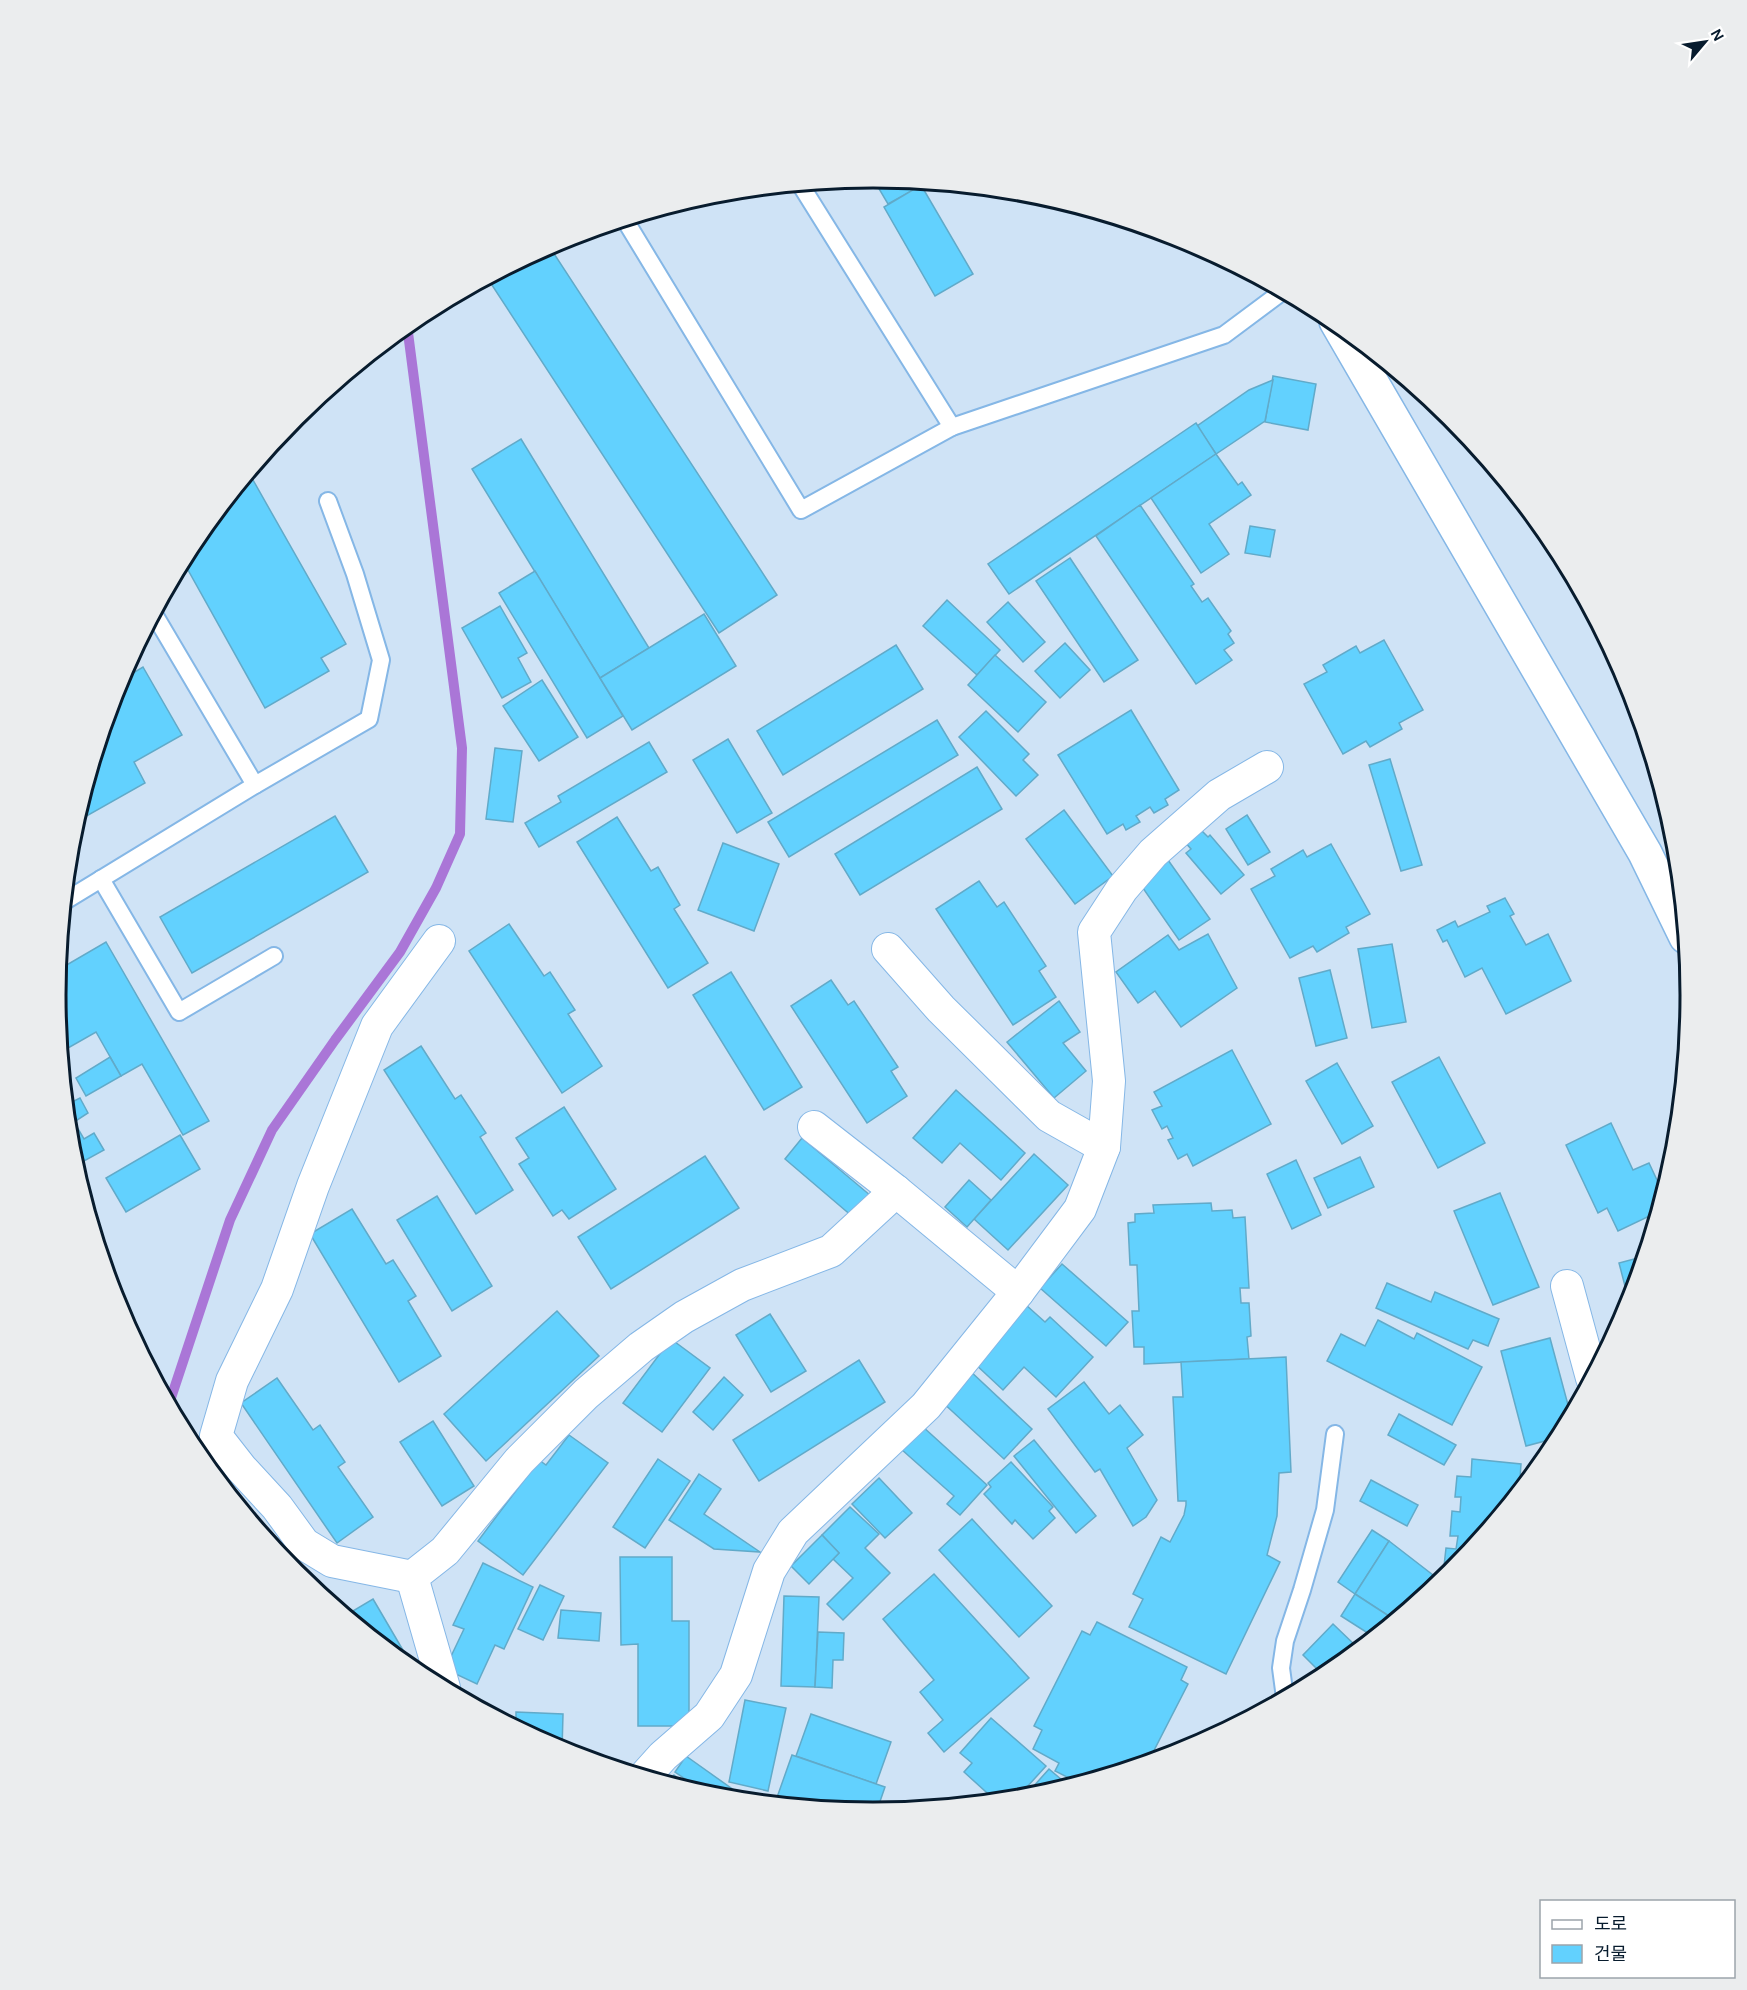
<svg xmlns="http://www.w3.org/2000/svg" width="1747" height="1990" viewBox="0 0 1747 1990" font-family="Karla,'Noto Sans KR',sans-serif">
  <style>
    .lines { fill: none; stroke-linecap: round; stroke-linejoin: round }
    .stream { stroke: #aa76d7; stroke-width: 10 }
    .building { fill: #62d1fe; stroke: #61aac9; stroke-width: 1.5 }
    .service-casing { stroke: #85b7e6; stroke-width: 20 }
    .minor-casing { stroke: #85b7e6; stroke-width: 34 }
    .secondary-casing { stroke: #85b7e6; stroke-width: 36 }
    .service { stroke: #fff; stroke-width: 16 }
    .minor { stroke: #fff; stroke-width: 32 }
    .secondary { stroke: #fff; stroke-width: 33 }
    .rim { fill: none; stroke: #081c2e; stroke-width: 3 }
  </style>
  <rect width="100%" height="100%" fill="#cfe3f6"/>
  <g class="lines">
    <path class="stream" d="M169 1404 230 1220 272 1130 335 1040 400 952 436 888 460 834 462 748 407 325"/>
  </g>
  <g class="building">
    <path d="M872 177 913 181 917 188 888 204Z"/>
    <path d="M921 185 973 274 935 296 884 207Z"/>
    <path d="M549 246 777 595 719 633 488 279Z"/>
    <path d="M1273 376 1316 384 1308 430 1265 422Z"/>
    <path d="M1273 380 1265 421 1216 454 1197 426 1249 390Z"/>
    <path d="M1196 423 1216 454 1009 594 988 564Z"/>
    <path d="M521 439 649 648 600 678 472 469Z"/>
    <path d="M1216 454 1238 485 1242 482 1251 495 1209 524 1229 554 1201 573 1151 498Z"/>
    <path d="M249 473 346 644 321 658 329 671 265 708 183 561 194 540Z"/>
    <path d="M1140 505 1194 584 1191 586 1202 602 1208 598 1231 631 1228 634 1234 643 1224 650 1232 660 1196 684 1096 536Z"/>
    <path d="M1250 526 1275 530 1270 557 1245 553Z"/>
    <path d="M1070 558 1138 660 1104 682 1036 581Z"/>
    <path d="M535 571 623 716 587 738 499 593Z"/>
    <path d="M947 600 1000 650 977 675 923 626Z"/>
    <path d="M1008 602 1045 642 1023 662 987 622Z"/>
    <path d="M500 606 527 653 518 658 531 682 502 698 462 628Z"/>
    <path d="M704 614 736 666 632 730 600 678Z"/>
    <path d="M1384 640 1423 710 1399 723 1402 729 1370 747 1366 741 1343 754 1304 684 1327 672 1323 665 1356 646 1360 653Z"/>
    <path d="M1065 643 1090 670 1060 698 1035 671Z"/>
    <path d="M896 645 923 689 783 775 757 731Z"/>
    <path d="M995 655 1046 702 1018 732 968 685Z"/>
    <path d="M143 667 182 735 134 762 145 783 76 822 118 682Z"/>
    <path d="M542 680 578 737 539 761 503 706Z"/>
    <path d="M1131 710 1179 790 1165 799 1168 805 1154 813 1150 807 1136 816 1140 822 1126 830 1123 824 1107 834 1058 755Z"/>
    <path d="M986 711 1029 754 1023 760 1038 775 1016 796 959 737Z"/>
    <path d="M937 720 958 755 789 857 768 822Z"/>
    <path d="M728 739 772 813 737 833 693 760Z"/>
    <path d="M649 742 667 772 539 847 525 823 561 802 558 796Z"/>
    <path d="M495 748 522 751 513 822 486 819Z"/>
    <path d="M1390 759 1422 865 1401 871 1369 765Z"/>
    <path d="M977 767 1002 809 860 895 835 854Z"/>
    <path d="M1064 810 1113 876 1075 904 1026 839Z"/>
    <path d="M1247 815 1270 852 1248 865 1226 829Z"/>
    <path d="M335 816 368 872 192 973 160 917Z"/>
    <path d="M617 817 651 871 658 867 680 905 674 909 708 963 668 988 577 842Z"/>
    <path d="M1200 829 1208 837 1210 835 1244 875 1221 894 1186 853 1191 849 1185 842Z"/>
    <path d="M723 843 779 864 754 931 698 910Z"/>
    <path d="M1331 844 1370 914 1346 927 1349 933 1317 952 1313 946 1290 958 1251 889 1275 876 1271 869 1303 850 1307 857Z"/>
    <path d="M1168 860 1210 919 1179 940 1138 881Z"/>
    <path d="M979 881 997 907 1004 902 1046 966 1039 971 1056 997 1013 1025 936 909Z"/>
    <path d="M1505 898 1514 914 1510 916 1526 945 1548 934 1571 981 1506 1014 1482 968 1465 977 1447 940 1443 942 1437 930 1455 921 1458 927 1490 912 1487 906Z"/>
    <path d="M509 924 544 976 550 972 575 1010 568 1014 602 1066 562 1093 469 951Z"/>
    <path d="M1208 934 1237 988 1181 1027 1155 991 1138 1003 1116 972 1168 935 1179 950Z"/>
    <path d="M106 942 209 1121 183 1135 142 1064 121 1076 96 1032 61 1052 56 995 58 970Z"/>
    <path d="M1392 944 1406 1022 1372 1028 1358 949Z"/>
    <path d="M1330 970 1347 1038 1316 1046 1299 978Z"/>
    <path d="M731 972 802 1087 764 1110 693 995Z"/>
    <path d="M831 980 848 1005 854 1001 898 1067 891 1071 907 1096 867 1123 791 1006Z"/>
    <path d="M1059 1001 1080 1032 1063 1043 1086 1071 1054 1098 1007 1042Z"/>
    <path d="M421 1046 455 1099 461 1095 486 1133 480 1137 513 1190 476 1214 384 1070Z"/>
    <path d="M1232 1050 1271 1124 1193 1166 1187 1154 1178 1159 1168 1140 1173 1138 1167 1126 1162 1129 1152 1110 1162 1106 1154 1092Z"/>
    <path d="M110 1057 121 1076 86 1096 76 1078Z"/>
    <path d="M1439 1057 1485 1143 1438 1168 1392 1082Z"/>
    <path d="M1337 1063 1373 1126 1342 1144 1306 1081Z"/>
    <path d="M956 1090 1025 1153 1001 1180 960 1143 942 1163 913 1138Z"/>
    <path d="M80 1098 88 1113 74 1122 84 1139 94 1133 104 1150 75 1166 71 1154 66 1105Z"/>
    <path d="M564 1107 616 1189 569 1219 562 1210 553 1216 519 1164 529 1158 516 1138Z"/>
    <path d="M1611 1123 1633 1170 1649 1163 1664 1195 1658 1212 1618 1231 1607 1208 1598 1213 1566 1145Z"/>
    <path d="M180 1135 200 1169 126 1212 106 1178Z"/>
    <path d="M802 1138 871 1196 853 1217 785 1159Z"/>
    <path d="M1034 1154 1068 1185 1008 1250 974 1219Z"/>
    <path d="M705 1156 739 1208 611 1289 578 1237Z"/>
    <path d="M1360 1157 1374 1187 1328 1208 1314 1178Z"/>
    <path d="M1296 1160 1321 1215 1292 1229 1267 1174Z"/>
    <path d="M969 1180 991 1200 967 1227 945 1207Z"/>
    <path d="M1500 1193 1539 1287 1493 1305 1454 1211Z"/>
    <path d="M437 1196 492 1286 452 1311 397 1220Z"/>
    <path d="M1211 1203 1212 1211 1232 1210 1233 1218 1245 1217 1249 1288H1240L1241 1303H1249L1251 1336 1247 1337 1249 1359 1144 1364V1347H1134L1132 1311H1139L1137 1265H1130L1128 1223 1135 1222V1214L1154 1213 1153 1205Z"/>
    <path d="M352 1209 386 1264 393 1260 416 1296 408 1301 441 1356 399 1382 310 1234Z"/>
    <path d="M1645 1256 1634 1293 1631 1284 1625 1286 1619 1263Z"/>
    <path d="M1062 1264 1128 1322 1106 1346 1040 1288Z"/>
    <path d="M1387 1283 1431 1302 1435 1292 1499 1319 1488 1346 1473 1340 1468 1349 1376 1308Z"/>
    <path d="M1026 1305 1045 1322 1050 1317 1093 1357 1056 1397 1024 1367 1003 1390 973 1362Z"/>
    <path d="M557 1311 599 1356 486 1461 444 1414Z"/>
    <path d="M770 1314 806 1371 771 1392 736 1335Z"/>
    <path d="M1378 1320 1414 1339 1417 1333 1482 1367 1452 1425 1327 1361 1341 1334 1365 1346Z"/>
    <path d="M1550 1338 1571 1416 1560 1437 1526 1446 1501 1351Z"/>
    <path d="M671 1339 710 1368 662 1432 623 1403Z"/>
    <path d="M1286 1357 1291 1472 1279 1473 1277 1516 1267 1555 1280 1562 1226 1674 1129 1627 1143 1599 1133 1594 1161 1537 1170 1542 1184 1515 1186 1505V1501H1178L1173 1397H1183L1181 1362Z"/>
    <path d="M859 1360 885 1402 759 1481 733 1440Z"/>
    <path d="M968 1369 1032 1429 1004 1459 940 1400Z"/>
    <path d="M724 1377 743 1395 713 1430 693 1412Z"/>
    <path d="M277 1378 313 1430 320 1425 345 1462 338 1467 373 1517 337 1543 241 1403Z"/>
    <path d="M1084 1382 1109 1414 1120 1405 1143 1435 1127 1448 1157 1500 1146 1517 1133 1526 1100 1469 1095 1472 1048 1409Z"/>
    <path d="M1399 1414 1456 1445 1444 1465 1388 1435Z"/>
    <path d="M433 1421 474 1486 442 1506 400 1442Z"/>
    <path d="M922 1426 987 1485 960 1515 947 1504 954 1496 901 1449Z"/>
    <path d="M569 1435 608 1463 523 1575 478 1541 539 1460 546 1465Z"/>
    <path d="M1034 1440 1096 1516 1076 1533 1014 1456Z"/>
    <path d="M658 1459 690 1481 645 1548 613 1527Z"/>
    <path d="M1472 1459 1521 1464 1519 1492 1455 1570V1567L1444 1566 1446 1548 1456 1549 1458 1536H1450L1452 1511 1460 1512 1461 1497H1455L1457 1476 1471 1477Z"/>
    <path d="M1011 1462 1053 1507 1049 1511 1055 1518 1033 1539 1015 1520 1012 1524 984 1494 991 1487 988 1483Z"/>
    <path d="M699 1474 721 1489 704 1514 760 1552 714 1549 669 1520Z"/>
    <path d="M879 1478 912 1513 885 1538 852 1504Z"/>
    <path d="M1371 1480 1418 1505 1407 1526 1360 1501Z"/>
    <path d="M850 1507 879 1534 865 1548 890 1573 843 1620 827 1604 853 1578 833 1559 839 1553 822 1535Z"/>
    <path d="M972 1519 1052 1606 1019 1637 939 1550Z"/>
    <path d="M1372 1530 1389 1541 1355 1594 1338 1582Z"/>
    <path d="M822 1535 839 1553 809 1584 791 1566Z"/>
    <path d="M1389 1541 1442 1582 1395 1620 1355 1594Z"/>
    <path d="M620 1557H672V1621H689V1726H638V1644L621 1645Z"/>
    <path d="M483 1563 533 1587 504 1649 495 1645 477 1684 445 1669 464 1629 453 1625Z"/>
    <path d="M934 1574 1029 1678 944 1752 928 1733 943 1720 920 1692 934 1680 883 1619Z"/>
    <path d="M540 1585 564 1596 543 1640 518 1629Z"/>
    <path d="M1355 1594 1395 1620 1374 1637 1341 1616Z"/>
    <path d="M784 1596 819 1597 815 1687 781 1686Z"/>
    <path d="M373 1599 414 1669 413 1670 346 1615Z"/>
    <path d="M561 1610 601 1613 599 1641 558 1638Z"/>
    <path d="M1097 1622 1187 1667 1181 1680 1188 1684 1148 1762 1079 1783 1055 1771 1059 1763 1033 1749 1042 1730 1034 1726 1082 1631 1090 1635Z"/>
    <path d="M1333 1624 1359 1649 1325 1677 1303 1655Z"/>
    <path d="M818 1632 844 1633 843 1660H833L832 1688 815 1687Z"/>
    <path d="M745 1700 786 1708 768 1791 729 1782Z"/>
    <path d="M516 1712 563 1714 562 1751 516 1727Z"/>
    <path d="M811 1714 891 1742 876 1784 796 1756Z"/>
    <path d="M991 1718 1046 1766 1016 1799 996 1801 964 1772 972 1763 960 1753Z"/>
    <path d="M1206 1730 1216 1735 1198 1744Z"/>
    <path d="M792 1755 885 1787 876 1813 850 1811 831 1804 830 1809 775 1803Z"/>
    <path d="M686 1756 738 1793 734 1799 710 1796 675 1772Z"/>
    <path d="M1049 1769 1069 1786 1033 1797 1023 1798Z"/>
    <path d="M674 1775 696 1792 667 1783Z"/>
  </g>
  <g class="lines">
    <defs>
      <g id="service">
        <path d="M800 184 952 427"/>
        <path d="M625 220 801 510 952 427 1224 335 1283 291"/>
        <path d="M154 614 255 785"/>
        <path d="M101 879 179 1012 274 956"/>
        <path d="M65 901 255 785 369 719 381 660 355 574 328 501"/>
        <path d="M1285 1698 1281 1668 1285 1641 1302 1590 1325 1510 1335 1434"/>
      </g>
      <g id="minor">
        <path d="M888 949 941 1009 1049 1116 1104 1147"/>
        <path d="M814 1127 896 1191 1018 1292"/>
        <path d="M1567 1286 1592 1378"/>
        <path d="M412 1577 332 1561 304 1544 277 1507 241 1468 216 1436 232 1381 277 1289 313 1186 377 1026 439 941"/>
        <path d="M444 1688 412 1577 445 1551 519 1461 586 1394 641 1347 684 1317 742 1285 831 1251 896 1191"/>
        <path d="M645 1776 663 1756 709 1716 736 1675 769 1571 793 1532 926 1406 1018 1292 1080 1209 1104 1147 1109 1081 1094 932 1122 889 1153 853 1219 795 1267 767"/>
      </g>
      <path id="secondary" d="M1336 321 1645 853 1686 937"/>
    </defs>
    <use href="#service" class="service-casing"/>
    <use href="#minor" class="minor-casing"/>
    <use href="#secondary" class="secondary-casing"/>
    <use href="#service" class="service"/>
    <use href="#minor" class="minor"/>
    <use href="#secondary" class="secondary"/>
  </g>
  <path d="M0 0H1747V1990H0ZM66 995a807 807 0 1 1 1614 0a807 807 0 1 1-1614 0Z" fill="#ebedee" fill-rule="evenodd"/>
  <path class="rim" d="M66 995a807 807 0 1 1 1614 0a807 807 0 1 1-1614 0Z"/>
  <rect x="1540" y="1900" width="195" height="78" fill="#ffffff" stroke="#9ca4ab" stroke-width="1.5"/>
  <rect x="1552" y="1920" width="30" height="9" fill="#ffffff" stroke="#9ca4ab" stroke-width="1.5"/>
  <text x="1594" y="1930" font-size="18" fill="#081c2e">도로</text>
  <rect x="1552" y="1945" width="30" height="18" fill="#62d1fe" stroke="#9ca4ab" stroke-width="1.5"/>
  <text x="1594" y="1960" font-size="18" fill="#081c2e">건물</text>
  <g transform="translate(1705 42) rotate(61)" stroke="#ffffff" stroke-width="4.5" paint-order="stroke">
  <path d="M0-4.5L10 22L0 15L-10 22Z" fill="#081c2e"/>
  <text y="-9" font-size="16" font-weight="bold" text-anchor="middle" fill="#081c2e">N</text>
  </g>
</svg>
